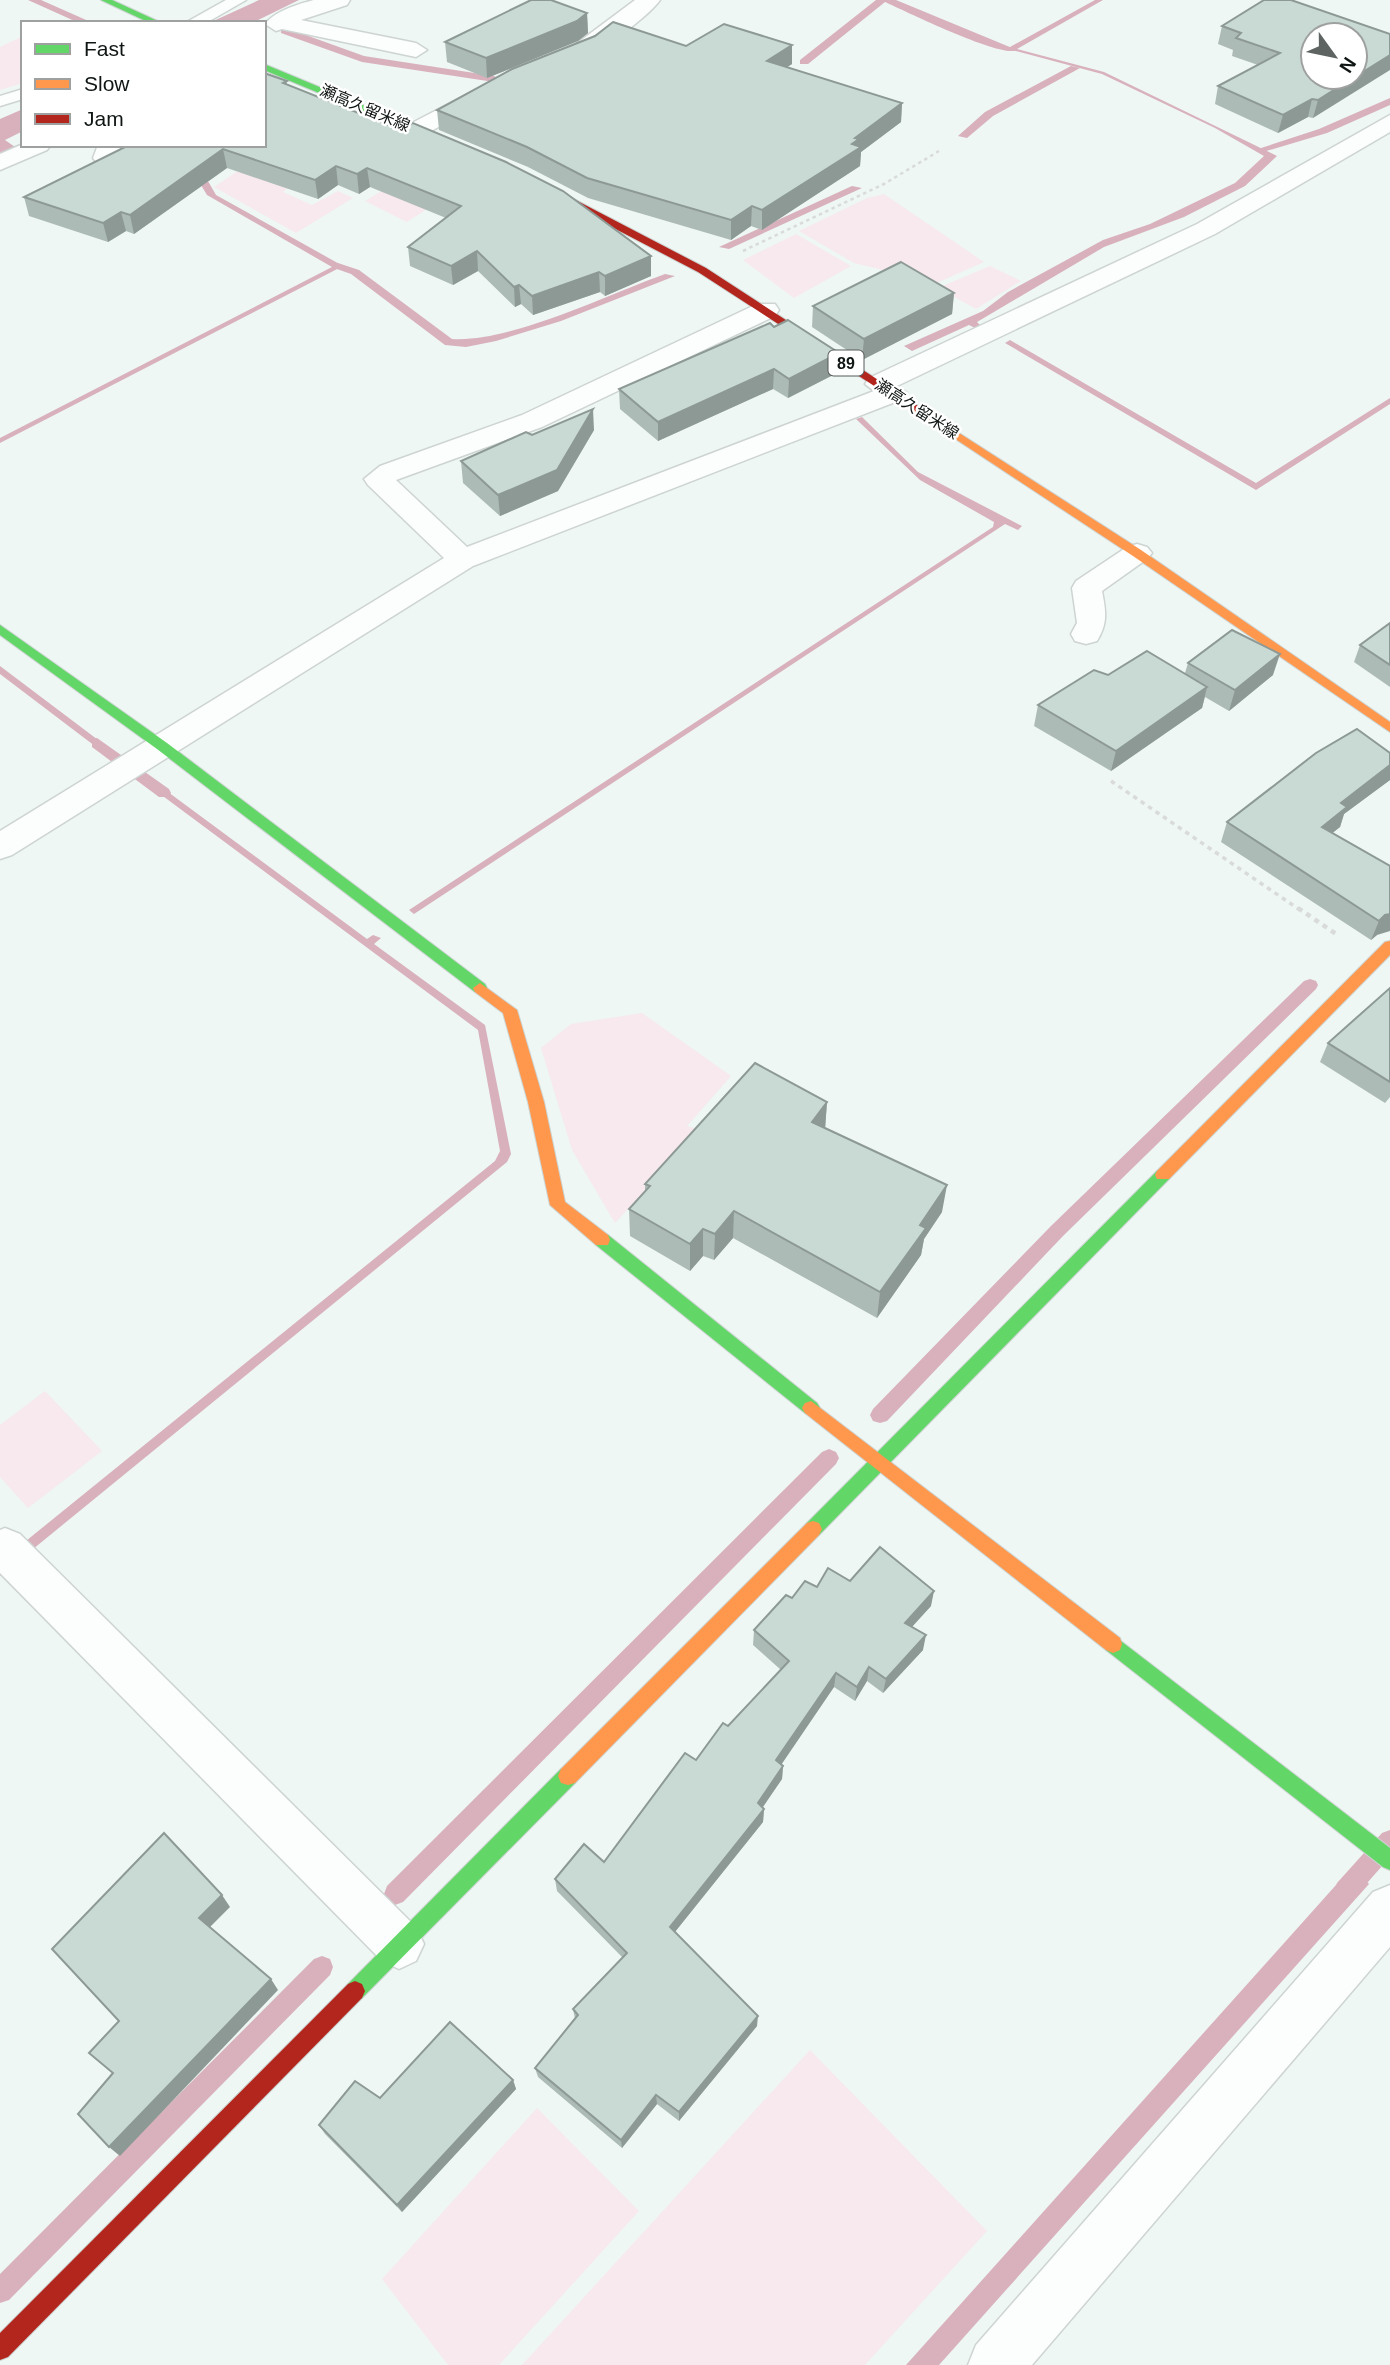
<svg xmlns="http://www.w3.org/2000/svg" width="1390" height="2365" viewBox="0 0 1390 2365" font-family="Helvetica,'Noto Sans JP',sans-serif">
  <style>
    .green { fill: #f7e9ed }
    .water { fill: #d8b1bd }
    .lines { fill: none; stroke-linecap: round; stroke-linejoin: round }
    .stream { fill: #d8b1bd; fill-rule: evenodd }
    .lane-casing { stroke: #cdd4d2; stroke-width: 3 }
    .street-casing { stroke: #cdd4d2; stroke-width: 3 }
    .fast-casing { stroke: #cdd4d2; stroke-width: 2 }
    .slow-casing { stroke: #cdd4d2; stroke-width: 2 }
    .jam-casing { stroke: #cdd4d2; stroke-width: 2 }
    .path-far2 { stroke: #d9dbda; stroke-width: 2.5; stroke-dasharray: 3.5 3.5; stroke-linecap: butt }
    .path-far1 { stroke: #d9dbda; stroke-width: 3.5; stroke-dasharray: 4.5 4.5; stroke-linecap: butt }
    .path { stroke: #d9dbda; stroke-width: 4.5; stroke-dasharray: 5 5; stroke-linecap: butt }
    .lane { fill: #fcfefd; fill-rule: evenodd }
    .street { fill: #fcfefd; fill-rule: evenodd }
    .fast { fill: #63d668; fill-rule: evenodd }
    .slow { fill: #ff974d; fill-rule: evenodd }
    .jam { fill: #b3261e; fill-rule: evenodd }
    .wall { fill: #adbbb7 }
    .shaded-wall { fill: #8d9995 }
    .building { fill: #c9dad5; stroke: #8d9995; stroke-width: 2 }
    .labels { text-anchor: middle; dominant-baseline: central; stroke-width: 5; stroke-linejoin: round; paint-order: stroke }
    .far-street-label { font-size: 16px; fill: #0f1513; stroke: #fff }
    .shield { fill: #fff; stroke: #575b5a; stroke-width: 2 }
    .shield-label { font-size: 16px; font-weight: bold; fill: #0f1513 }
  </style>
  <rect width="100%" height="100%" fill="#eef7f4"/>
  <g class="green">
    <path d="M23 36V83L0 90V47Z"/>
    <path d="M428 163 470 181 407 222 365 201Z"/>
    <path d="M245 166 294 182 283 192 312 205 338 191 353 198 296 233 214 187Z"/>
    <path d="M884 194 984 262 923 289 883 270 854 263 799 231 867 198Z"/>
    <path d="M796 234 851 266 794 298 743 260Z"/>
    <path d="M990 266 1021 281 976 309 938 288Z"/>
    <path d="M642 1013 731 1076 687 1126 701 1130 615 1223 572 1150 541 1048 571 1024Z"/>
    <path d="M45 1391 102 1451 28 1508 0 1477V1425Z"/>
    <path d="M810 2050 987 2231 865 2365H522Z"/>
    <path d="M537 2108 639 2211 499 2365H448L382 2279Z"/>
  </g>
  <g class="water">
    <path d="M259 0H299L252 23H209Z"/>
    <path d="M1095 0H1103L1017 49 1104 72 1277 156 1245 186 1184 217 1104 247 977 322 980 325 975 328 969 325 912 351 904 346 983 311 1008 292 1103 240 1150 224 1235 183 1264 156 1215 128 1102 74 1012 50 1010 47Z"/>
    <path d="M23 109V131L5 140 15 147 0 153V119Z"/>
    <path d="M125 145H140L201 169 216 195 343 266 0 443V438L332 267 207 195 193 172Z"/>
    <path d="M1010 340 1256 483 1390 398V404L1256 490 1005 343Z"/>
    <path d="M862 417 918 472 1022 526 1018 530 1005 524 414 914 409 910 993 527 994 522 920 480 856 419Z"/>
    <path d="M0 666 118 755 112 759 0 674Z"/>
    <path d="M149 778 367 939 373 935 381 938 374 944 485 1025 511 1154 507 1162 0 1576V1562L495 1161 500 1151 478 1030 144 782Z"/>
    <path d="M1356 1869 1369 1884 939 2365H906L1336 1885Z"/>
  </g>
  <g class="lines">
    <g class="stream">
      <path d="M28 0H41L93 23H79Z"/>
      <path d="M876 0H896L1017 50C1003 59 905 11 885 2L808 64H800V60Z"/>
      <path d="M281 29H289L364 56 494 76 499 79 494 82 362 62 281 33Z"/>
      <path d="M1071 66 1080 68 993 116 967 138 958 136 985 112Z"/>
      <path d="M1390 98V105L1327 133 1263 152 1258 149 1319 129Z"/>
      <path d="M852 186 862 188 729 249 719 247Z"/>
      <path d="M338 263 359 270 452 339C510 343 609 294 665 274L675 276 561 321 496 341 466 347 445 345 351 274 334 268 332 266Z"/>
      <path d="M97 738 169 789 171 793 169 797H159L92 747V739Z"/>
      <path d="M1310 979 1316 981 1318 985 1316 989 1063 1236 887 1421 880 1423 873 1421 870 1415 873 1409 1051 1226 1304 981Z"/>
      <path d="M829 1449 836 1452 839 1458 836 1464 403 1902 395 1905 387 1902 384 1894 387 1886 822 1452Z"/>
      <path d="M1390 1830V1857L1353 1899 1345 1902 1337 1899 1334 1891 1337 1883 1382 1833Z"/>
      <path d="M322 1956 330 1959 333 1967 330 1975 9 2300 0 2303V2274L314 1959Z"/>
    </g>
    <defs>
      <g id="lane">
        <path d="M226 0H246L206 23H185Z"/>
        <path d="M23 89V99L0 106V96Z"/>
      </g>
      <g id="street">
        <path d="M314 0H350L347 5 301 20 416 43 427 50 416 57 282 29 276 31 265 24C275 11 298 4 314 0Z"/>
        <path d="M635 0H660C647 18 589 63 567 58L564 53Z"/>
        <path d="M485 85 496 92 493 97 424 135H408L404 130 408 125Z"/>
        <path d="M1390 115V132L1215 234 897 386 907 393 903 399 473 566 12 855 0 859V831L444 558 368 485 364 479 380 466 522 415 757 304H775L779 310 775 316 542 427 396 480 467 547 874 391 865 384 869 378 1197 224Z"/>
        <path d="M23 144 51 145 47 150 0 170V154Z"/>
        <path d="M98 145H122L113 163H97L93 158Z"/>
        <path d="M1137 544 1147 547 1152 553 1147 559 1102 591C1106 612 1108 623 1097 641L1086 644 1075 641 1071 634 1077 623 1072 588 1076 581 1127 547Z"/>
        <path d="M5 1528 20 1534 416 1927 424 1944 416 1961 399 1969 382 1961 0 1573V1530Z"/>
        <path d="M1390 1885V1947L1032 2365H968L976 2345 1373 1892Z"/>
      </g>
      <g id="fast">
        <path d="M101 0H112L162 23H150Z"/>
        <path d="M264 64 459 145 461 147 453 149 264 70Z"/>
        <path d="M0 625 167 743 485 984 487 988 485 992H475L157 749 0 635Z"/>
        <path d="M1163 1169 1169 1171 1171 1175 1169 1179 819 1535 813 1537 807 1535 804 1529 807 1523 1157 1171Z"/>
        <path d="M602 1233 608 1235 817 1403 820 1408 817 1413 811 1415 805 1413 596 1245 594 1240 596 1235Z"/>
        <path d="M1113 1635 1390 1848V1870L1383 1867 1106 1650 1104 1644 1106 1638Z"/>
        <path d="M568 1767 575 1769 578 1776 575 1783 362 1998 355 2001 348 1998 345 1991 348 1984 561 1769Z"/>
      </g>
      <g id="slow">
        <path d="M917 406 1141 550 1390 722V732L1133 556 913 411 911 409Z"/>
        <path d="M1390 941V955L1169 1179H1157L1155 1175 1157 1171 1385 942Z"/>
        <path d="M480 983 517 1010 544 1102 565 1202 608 1235 610 1240 608 1245H596L550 1205 528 1102 503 1013 475 992 473 988Z"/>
        <path d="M811 1401 1120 1638 1122 1644 1120 1650 1113 1653 1106 1650 805 1413 802 1408 805 1403Z"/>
        <path d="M813 1521 819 1523 822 1529 819 1535 575 1783 568 1785 561 1783 558 1776 561 1769 807 1523Z"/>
      </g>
      <g id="jam">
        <path d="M535 183H543L706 268 923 409 913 411 698 272 535 187Z"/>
        <path d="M355 1981 362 1984 365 1991 362 1998 8 2357 0 2360V2333L348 1984Z"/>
      </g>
    </defs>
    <use href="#lane" class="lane-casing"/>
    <use href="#street" class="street-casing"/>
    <use href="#fast" class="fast-casing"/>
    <use href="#slow" class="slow-casing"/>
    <use href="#jam" class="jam-casing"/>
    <path class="path-far2" d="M743 251 884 184 939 151"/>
    <path class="path-far1" d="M1111 781 1300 910"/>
    <path class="path" d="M1298 908 1339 936"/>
    <use href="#lane" class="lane"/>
    <use href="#street" class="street"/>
    <use href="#fast" class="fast"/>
    <use href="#slow" class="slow"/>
    <use href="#jam" class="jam"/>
  </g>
  <g class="wall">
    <path d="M587 13 588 33 578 41 487 78 447 62 445 42Z"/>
    <path d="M1222 26 1390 34 1313 118 1308 117 1278 133 1215 104 1218 86 1258 65 1232 56 1233 50 1218 44Z"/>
    <path d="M686 46 792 64 787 67 902 103 901 122 861 152 860 166 762 230 751 226 731 240 588 198 528 167 439 130 437 110Z"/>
    <path d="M287 81V84L651 256V276L605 296 600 292 533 315 521 304 515 307 478 271 453 285 410 266 408 247 446 218 370 187 359 194 338 185 318 199 227 168 134 234 126 231 108 242 29 216 24 197Z"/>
    <path d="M954 293 952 314 862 360 812 327 813 306Z"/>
    <path d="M770 323 837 373 788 398 773 389 658 441 620 409 619 389Z"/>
    <path d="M594 430 558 491 500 516 463 483 461 461 532 435Z"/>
    <path d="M1390 623V687L1354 662 1360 645Z"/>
    <path d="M1188 663 1273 675 1229 711 1205 697 1202 708 1111 771 1034 726 1038 705 1108 675 1185 673Z"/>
    <path d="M1390 753V780L1344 814 1340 827 1332 833 1390 866 1377 935 1371 940 1221 842 1227 822Z"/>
    <path d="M1390 988V1097L1385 1103 1320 1062 1328 1043Z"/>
    <path d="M827 1102 825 1128 942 1212 924 1239 921 1255 877 1318 733 1238 714 1260 703 1256 690 1271 630 1236 629 1209 645 1191V1184Z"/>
    <path d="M850 1581 931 1606 911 1627 923 1650 883 1693 867 1681 855 1701 834 1687 781 1764 783 1766 782 1779 762 1807 764 1809 763 1822 675 1932 757 2026 679 2121 657 2104 622 2148 538 2077 535 2068 575 2019 573 2009 623 1958 557 1891 555 1879 604 1862 696 1760 781 1670 753 1645 754 1630 792 1598 817 1587Z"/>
    <path d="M513 2080 516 2089 402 2212 325 2134 319 2125 380 2098Z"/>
  </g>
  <g class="shaded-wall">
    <path d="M587 13 588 33 578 41 487 78 486 58Z"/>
    <path d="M792 45V64L767 80V61Z"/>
    <path d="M1390 55V70L1313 118 1318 100Z"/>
    <path d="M1312 99 1308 117 1278 133 1283 115Z"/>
    <path d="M902 103 901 122 861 152 860 166 762 230V210L852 144 855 138Z"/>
    <path d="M223 149 227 168 134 234 130 215Z"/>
    <path d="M336 166 338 185 318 199 315 180Z"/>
    <path d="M367 168 370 187 359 194 357 174Z"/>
    <path d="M752 206 751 226 731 240V220Z"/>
    <path d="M121 212 126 231 108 242 103 223Z"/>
    <path d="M477 251 478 271 453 285 451 266Z"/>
    <path d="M651 256V276L605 296V276Z"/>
    <path d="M599 272 600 292 533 315 532 296Z"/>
    <path d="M519 285 521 304 515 307 514 287Z"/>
    <path d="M954 293 952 314 862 360 864 339Z"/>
    <path d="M839 353 837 373 788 398 789 379Z"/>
    <path d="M774 369 773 389 658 441V422Z"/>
    <path d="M593 409 594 430 558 491 500 516 498 495Z"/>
    <path d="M1280 654 1273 675 1229 711 1235 690Z"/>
    <path d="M1207 687 1202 708 1111 771 1116 751Z"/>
    <path d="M1390 765V780L1344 814 1340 827 1315 847 1322 827 1341 803Z"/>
    <path d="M1390 914V931L1377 935 1371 940 1379 921 1385 915Z"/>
    <path d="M827 1102 825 1130 812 1122Z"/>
    <path d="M947 1185 942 1212 924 1239 921 1255 877 1318 880 1292 920 1225Z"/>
    <path d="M734 1211 733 1238 714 1260 715 1234Z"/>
    <path d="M703 1229V1256L690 1271V1244Z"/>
    <path d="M934 1591 931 1606 902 1638 905 1623Z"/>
    <path d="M926 1635 923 1650 883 1693 886 1679Z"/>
    <path d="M869 1667 867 1681 855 1701 857 1687Z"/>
    <path d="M836 1673 834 1687 775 1774 776 1760Z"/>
    <path d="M783 1766 782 1779 757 1816 758 1803Z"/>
    <path d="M764 1809 763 1822 670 1938V1927Z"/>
    <path d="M222 1895 230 1907 207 1930 199 1918Z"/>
    <path d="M271 1979 278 1990 120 2156 109 2147Z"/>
    <path d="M758 2016 757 2026 679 2121V2112Z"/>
    <path d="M513 2080 516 2089 402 2212 397 2205Z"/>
    <path d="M656 2095 657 2104 622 2148 621 2140Z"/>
  </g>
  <g class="building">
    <path d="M531 0H551L587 13 577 21 486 58 445 42Z"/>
    <path d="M1264 0H1291L1390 34V55L1355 77V35H1313V77H1354L1318 100 1312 99 1283 115 1218 86 1280 53 1236 38 1241 33 1222 26Z"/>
    <path d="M613 22 686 46 724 24 792 45 767 61 902 103 855 138 859 139 852 144 861 147 762 210 752 206 731 220 587 178 527 147 437 110 512 69 595 36Z"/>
    <path d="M264 73 287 81 283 83 401 130 413 123 506 162 563 191 651 256 605 276 599 272 532 296 519 285 514 287 477 251 451 266 408 247 461 206 367 168 357 174 336 166 315 180 223 149 130 215 121 212 103 223 24 197 129 145H264Z"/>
    <path d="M901 262 954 293 864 339 813 306Z"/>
    <path d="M788 320 839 353 789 379 774 369 658 422 619 389 770 323 774 327Z"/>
    <path d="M593 409 557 470 498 495 461 461 526 432 532 435Z"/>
    <path d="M1390 623V665L1360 645Z"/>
    <path d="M1232 630 1280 654 1235 690 1188 663Z"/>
    <path d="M1147 651 1207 687 1116 751 1038 705 1094 670 1108 675Z"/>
    <path d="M1357 729 1390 753V765L1341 803 1347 807 1322 827 1390 866V914L1385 915 1379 921 1227 822 1316 753Z"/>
    <path d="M1390 988V1082L1328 1043Z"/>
    <path d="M755 1063 827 1102 812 1122 947 1185 920 1225 926 1228 880 1292 734 1211 715 1234 703 1229 690 1244 629 1209 650 1186 645 1184Z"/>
    <path d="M880 1547 934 1591 905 1623 926 1635 886 1679 869 1667 857 1687 836 1673 776 1760 783 1766 758 1803 764 1809 670 1927 758 2016 679 2112 656 2095 621 2140 535 2068 578 2015 573 2009 627 1953 555 1879 584 1844 604 1862 685 1753 696 1760 723 1723 728 1726 789 1661 754 1630 786 1595 792 1598 805 1581 817 1587 828 1568 850 1581Z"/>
    <path d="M164 1833 222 1895 199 1918 271 1979 109 2147 78 2114 113 2073 89 2053 119 2021 52 1949Z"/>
    <path d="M450 2022 513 2080 397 2205 319 2125 355 2081 380 2098Z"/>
  </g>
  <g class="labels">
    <g class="far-street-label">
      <text transform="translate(365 108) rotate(23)">瀬高久留米線</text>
      <text transform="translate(917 409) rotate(33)">瀬高久留米線</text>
    </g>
    <rect class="shield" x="828.5" y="350.5" width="35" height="25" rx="5"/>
    <g class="shield-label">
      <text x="846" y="363">89</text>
    </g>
  </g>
  <rect x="21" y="21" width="245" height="126" fill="#ffffff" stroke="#9fa1a1" stroke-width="2"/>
  <rect x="35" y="44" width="35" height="10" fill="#63d668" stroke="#9fa1a1" stroke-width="2"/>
  <text x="84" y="56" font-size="21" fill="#0f1513">Fast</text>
  <rect x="35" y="79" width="35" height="10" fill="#ff974d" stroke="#9fa1a1" stroke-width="2"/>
  <text x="84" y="91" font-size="21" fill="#0f1513">Slow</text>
  <rect x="35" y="114" width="35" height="10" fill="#b3261e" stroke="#9fa1a1" stroke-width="2"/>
  <text x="84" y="126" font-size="21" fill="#0f1513">Jam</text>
  <g transform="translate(1334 56) rotate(123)"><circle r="33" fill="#ffffff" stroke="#9fa1a1" stroke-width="2"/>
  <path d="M0-5L12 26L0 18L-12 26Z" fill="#5d6462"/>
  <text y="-10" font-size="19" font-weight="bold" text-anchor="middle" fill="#0f1513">N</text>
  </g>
</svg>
